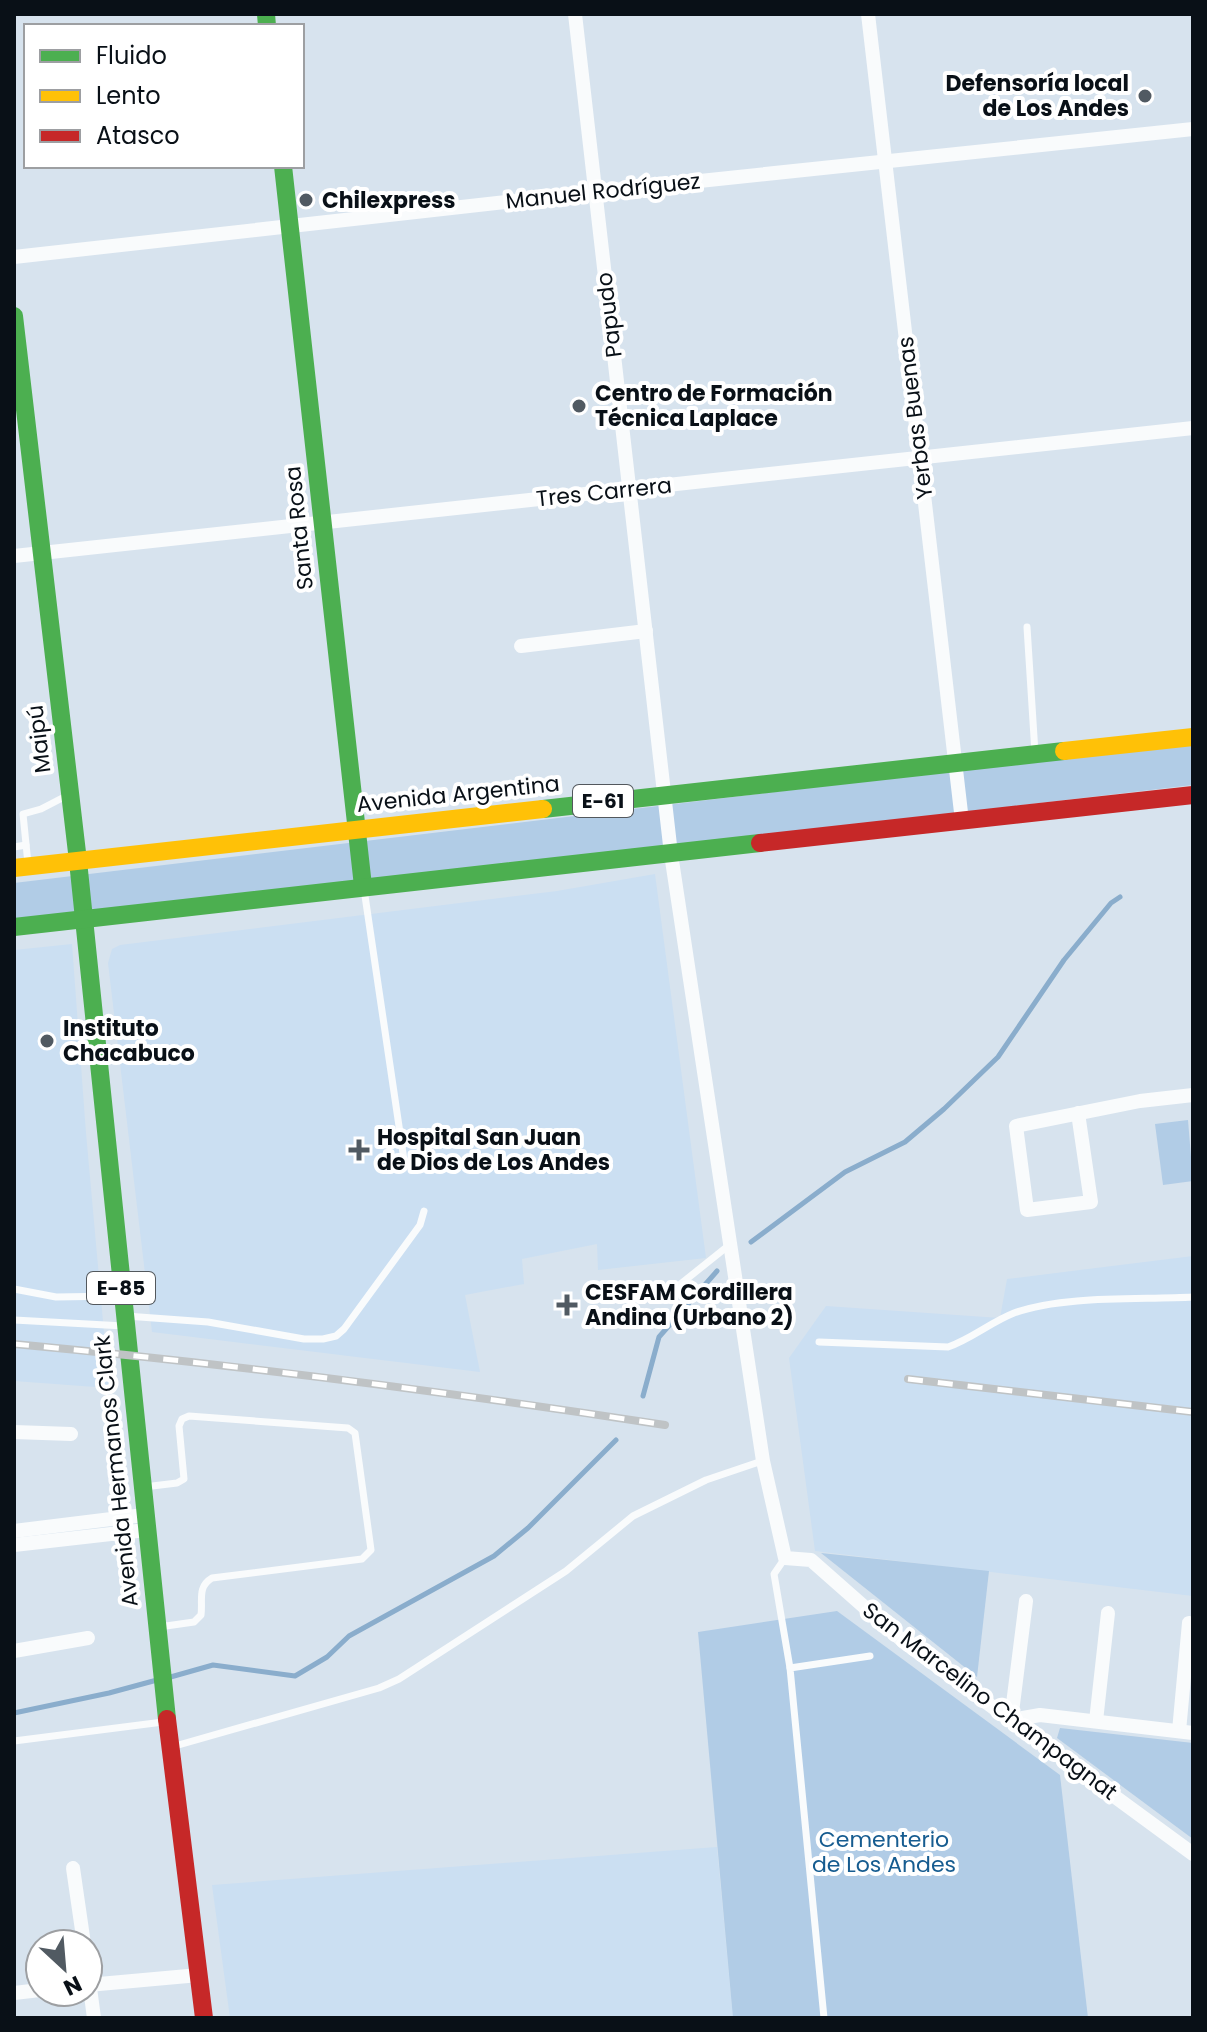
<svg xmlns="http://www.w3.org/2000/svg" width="1207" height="2032" viewBox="0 0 1207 2032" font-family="Poppins,sans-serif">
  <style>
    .built { fill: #cbdff2 }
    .green { fill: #b1cce6 }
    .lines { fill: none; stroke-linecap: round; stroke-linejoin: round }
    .stream { stroke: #8aadcc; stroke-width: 5 }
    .lane { stroke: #f9fbfc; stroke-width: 7 }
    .street { stroke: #f9fbfc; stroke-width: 14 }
    .fast { stroke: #4caf50; stroke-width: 18 }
    .slow { stroke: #ffc107; stroke-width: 18 }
    .jam { stroke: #c62828; stroke-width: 18 }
    .rail-casing { stroke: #bfc3c5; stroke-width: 8 }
    .rail { stroke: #fff; stroke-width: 5; stroke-dasharray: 15; stroke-linecap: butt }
    .poi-dot { fill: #515a62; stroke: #fff; stroke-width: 3 }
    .labels { text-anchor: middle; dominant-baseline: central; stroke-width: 8; stroke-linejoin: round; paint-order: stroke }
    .shield { fill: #fff; stroke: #53585d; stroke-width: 2 }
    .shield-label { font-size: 20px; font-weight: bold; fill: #091017 }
    .poi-label { font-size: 22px; font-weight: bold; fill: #091017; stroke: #fff; text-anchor: start }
    .street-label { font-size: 22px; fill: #091017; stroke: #fff }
    .park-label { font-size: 22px; fill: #165c90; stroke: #fff }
  </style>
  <rect width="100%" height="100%" fill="#d7e3ee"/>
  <g class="built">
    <path d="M655 874 706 1258 598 1270 597 1244 522 1259 524 1284 465 1295 480 1372 152 1332 108 963 112 949 120 945 557 891Z"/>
    <path d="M72 944 86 1133 109 1388 14 1381V950Z"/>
    <path d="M1193 1256V1596L815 1551 789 1358 826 1306 1000 1318 1007 1279Z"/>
    <path d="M717 1847 733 2018H230L212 1885Z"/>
  </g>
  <g class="green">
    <path d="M1193 742V785L14 924V883Z"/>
    <path d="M1188 1120 1193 1181 1163 1185 1155 1124Z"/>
    <path d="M821 1553 989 1571 977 1677Z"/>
    <path d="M837 1611 1060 1775 1088 2018H733L698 1632Z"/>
    <path d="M1060 1728 1193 1743V1839L1057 1738Z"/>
  </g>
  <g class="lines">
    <g class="stream">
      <path d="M751 1242 845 1172 905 1142 944 1109 998 1057 1064 960 1111 903 1120 897"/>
      <path d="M643 1396 659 1337 717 1271"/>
      <path d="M167 1678 213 1665 295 1676 327 1657 349 1636 494 1556 528 1528 616 1440"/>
      <path d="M14 1713 109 1693 157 1680"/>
    </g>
    <g class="lane">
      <path d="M1027 627 1035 753"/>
      <path d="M14 847 26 845"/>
      <path d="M28 864 23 814 41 809 68 795"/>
      <path d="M364 889 404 1160"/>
      <path d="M14 1289 56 1297 119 1296"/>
      <path d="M605 1295 642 1294 678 1286 728 1246"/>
      <path d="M126 1316 208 1322 304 1339H323L336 1336 344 1329 420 1225 424 1211"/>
      <path d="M14 1320 124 1326"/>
      <path d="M819 1342 948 1347C971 1339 991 1322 1014 1313 1064 1295 1139 1300 1193 1297"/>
      <path d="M144 1487 177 1483 184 1479 179 1426 182 1419 189 1416 348 1428 355 1433 371 1550 362 1559 212 1578C197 1587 203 1600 201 1615L194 1622 159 1627"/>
      <path d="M785 1558 774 1574 790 1668"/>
      <path d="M14 1741 163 1722"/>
      <path d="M175 1746 379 1688 399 1679 566 1571 633 1516 706 1480 762 1461"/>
      <path d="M824 2018 790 1668 870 1656"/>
    </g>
    <g class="street">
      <path d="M575 14 671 854 763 1461 785 1558 811 1560 904 1642 1193 1854"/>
      <path d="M868 14 962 821"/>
      <path d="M14 257 595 192 1193 129"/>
      <path d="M14 556 1193 428"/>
      <path d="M521 646 646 631"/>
      <path d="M1078 1113 1091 1202 1027 1210 1016 1126 1140 1101 1193 1095"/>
      <path d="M14 1432 71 1434"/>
      <path d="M14 1531 144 1515"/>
      <path d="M14 1545 146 1530"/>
      <path d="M14 1651 88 1638"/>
      <path d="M1011 1720 1040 1715 1193 1733"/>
      <path d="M1011 1720 1026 1601"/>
      <path d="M1096 1721 1108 1613"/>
      <path d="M1179 1731 1189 1623"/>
      <path d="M73 1868 84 1944"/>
      <path d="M88 1973 94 2018"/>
      <path d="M88 1985 199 1975"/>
      <path d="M14 1993 40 1990"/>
    </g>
    <g class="fast">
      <path d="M266 14 267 26"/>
      <path d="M283 166 363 886"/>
      <path d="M14 316 78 861"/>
      <path d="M543 809 1064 751"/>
      <path d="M78 861 167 1719"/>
      <path d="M14 927 760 843"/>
    </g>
    <g class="slow">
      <path d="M1064 751 1193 737"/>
      <path d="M14 868 543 809"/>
    </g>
    <g class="jam">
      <path d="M760 843 1193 795"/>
      <path d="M167 1719 204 2018"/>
    </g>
    <defs>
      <g id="rail">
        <path d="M14 1344C232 1364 449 1392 665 1425"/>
        <path d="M908 1379 1193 1412"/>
      </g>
    </defs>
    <use href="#rail" class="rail-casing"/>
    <use href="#rail" class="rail"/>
  </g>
  <g class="poi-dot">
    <circle cx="1145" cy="96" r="8"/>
    <circle cx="306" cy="200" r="8"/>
    <circle cx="579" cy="406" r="8"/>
    <circle cx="47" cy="1041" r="8"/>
    <path d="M355 1138h8v8h8v8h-8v8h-8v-8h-8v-8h8z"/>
    <path d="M563 1293h8v8h8v8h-8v8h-8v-8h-8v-8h8z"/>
  </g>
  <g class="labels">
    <g class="shield">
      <rect x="573" y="785" width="60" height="32" rx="6"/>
      <rect x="87" y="1272" width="68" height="32" rx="6"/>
    </g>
    <g class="shield-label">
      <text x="603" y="801">E-61</text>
      <text x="121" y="1288">E-85</text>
    </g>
    <g class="poi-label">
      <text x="1129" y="83" text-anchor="end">Defensoría local<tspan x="1129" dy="25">de Los Andes</tspan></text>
      <text x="322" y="200">Chilexpress</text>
      <text x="595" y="393">Centro de Formación<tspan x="595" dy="25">Técnica Laplace</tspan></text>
      <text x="63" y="1028">Instituto<tspan x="63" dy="25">Chacabuco</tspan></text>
      <text x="377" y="1137">Hospital San Juan<tspan x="377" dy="25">de Dios de Los Andes</tspan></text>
      <text x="585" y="1292">CESFAM Cordillera<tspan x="585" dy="25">Andina (Urbano 2)</tspan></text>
    </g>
    <g class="street-label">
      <text transform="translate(603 191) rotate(-6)">Manuel Rodríguez</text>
      <text transform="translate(609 315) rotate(-97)">Papudo</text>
      <text transform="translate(915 418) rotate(-97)">Yerbas Buenas</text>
      <text transform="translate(604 492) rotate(-6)">Tres Carrera</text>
      <text transform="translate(299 528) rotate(-96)">Santa Rosa</text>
      <text transform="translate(39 739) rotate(-97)">Maipú</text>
      <text transform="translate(458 794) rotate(-6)">Avenida Argentina</text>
      <text transform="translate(116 1471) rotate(-96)">Avenida Hermanos Clark</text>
      <text transform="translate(990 1701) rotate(37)">San Marcelino Champagnat</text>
    </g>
    <g class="park-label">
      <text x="884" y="1839">Cementerio<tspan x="884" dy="25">de Los Andes</tspan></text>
    </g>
  </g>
  <rect width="1207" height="2032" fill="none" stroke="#091017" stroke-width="32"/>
  <rect x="24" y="24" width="280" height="144" fill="#ffffff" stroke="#9d9fa2" stroke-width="2"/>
  <rect x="40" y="50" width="40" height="12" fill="#4caf50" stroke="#9d9fa2" stroke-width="2"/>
  <text x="96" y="64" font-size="24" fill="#091017">Fluido</text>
  <rect x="40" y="90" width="40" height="12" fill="#ffc107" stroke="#9d9fa2" stroke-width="2"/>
  <text x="96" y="104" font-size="24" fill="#091017">Lento</text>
  <rect x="40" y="130" width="40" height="12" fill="#c62828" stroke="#9d9fa2" stroke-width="2"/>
  <text x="96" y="144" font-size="24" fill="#091017">Atasco</text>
  <g transform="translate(64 1968) rotate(154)"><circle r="38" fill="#ffffff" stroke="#9d9fa2" stroke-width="2"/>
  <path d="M0-6L14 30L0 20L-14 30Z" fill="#515a62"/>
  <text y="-12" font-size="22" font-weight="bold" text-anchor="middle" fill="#091017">N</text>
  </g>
</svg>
